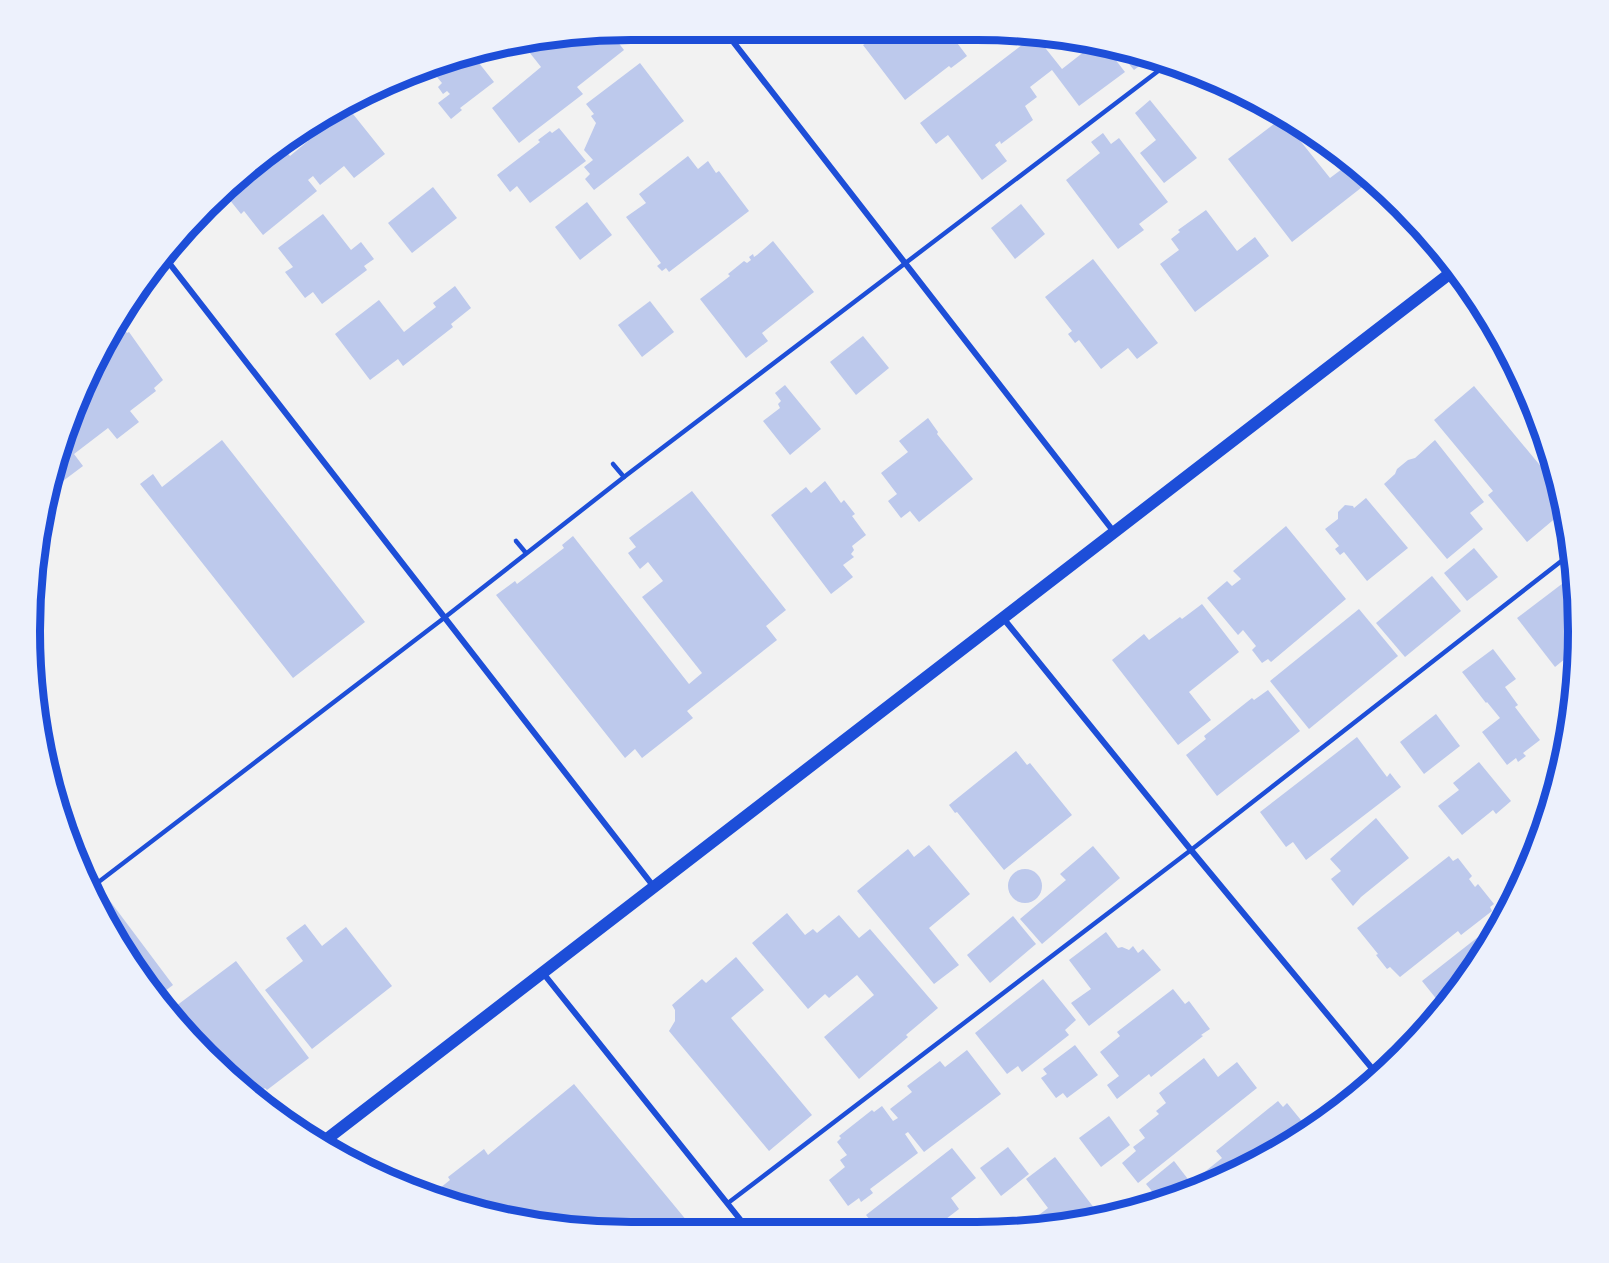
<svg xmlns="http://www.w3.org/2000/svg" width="1609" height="1263" viewBox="0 0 1609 1263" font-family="Overpass,sans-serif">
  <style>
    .building { fill: #bdc9ec }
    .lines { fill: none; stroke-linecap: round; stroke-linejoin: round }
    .service { stroke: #1d4ed8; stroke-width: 4.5 }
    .minor { stroke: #1d4ed8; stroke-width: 6 }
    .secondary { stroke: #1d4ed8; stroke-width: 12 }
    .rim { fill: none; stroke: #1d4ed8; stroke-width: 8 }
  </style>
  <rect width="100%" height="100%" fill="#f2f2f2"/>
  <g class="building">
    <path d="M886 31H948L967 56 951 68 949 66 905 100 863 45Z"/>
    <path d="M1004 31H1016L1020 32 1010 39Z"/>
    <path d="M611 33 624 50 577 87 583 94 519 143 492 108 541 67 526 48 521 52 517 47 521 45Z"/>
    <path d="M1035 35 1062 69 1085 51 1083 49 1088 45 1108 50 1125 72 1079 106 1052 70 1030 87 1037 97 1025 106 1033 120 1001 144 1000 141 995 145 1007 161 982 180 948 135 936 144 920 123Z"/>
    <path d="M1119 52 1141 56 1150 58 1134 70Z"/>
    <path d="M471 53 494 82 460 108 462 110 451 119 438 103 450 94 447 91 443 94 438 87 442 83 437 77 463 56Z"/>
    <path d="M640 63 684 121 594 190 585 179 590 174 584 167 593 160 584 150 596 123 591 116 594 114 586 104Z"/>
    <path d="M1150 100 1197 158 1164 183 1140 153 1156 140 1135 113Z"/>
    <path d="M345 104 385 154 354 178 344 166 320 185 313 176 308 180 317 191 263 235 244 211 241 214 225 194 283 148 290 156 308 141 301 133 331 110Z"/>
    <path d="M1282 118 1300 136 1298 138 1330 178 1350 163 1366 184 1292 242 1228 159Z"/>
    <path d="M559 128 586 161 530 203 517 186 510 192 497 175 540 142 538 140 550 131 552 133Z"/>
    <path d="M1103 133 1111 144 1119 138 1168 202 1139 224 1144 230 1118 249 1066 180 1100 153 1091 142Z"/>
    <path d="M688 156 698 169 708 161 716 173 719 171 749 211 669 272 666 268 662 271 657 266 661 263 626 217 646 203 639 194Z"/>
    <path d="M433 187 457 218 412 253 388 223Z"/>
    <path d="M587 202 612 235 580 260 555 227Z"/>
    <path d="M1021 204 1045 234 1015 259 991 228Z"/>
    <path d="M1206 210 1237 251 1255 237 1269 256 1195 312 1160 264 1179 250 1171 239 1180 232 1178 230Z"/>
    <path d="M323 214 351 250 361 242 374 259 364 266 367 270 322 304 313 292 305 298 285 272 293 267 278 248Z"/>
    <path d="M773 241 814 292 762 333 768 341 746 358 700 299 730 276 728 274 744 261 747 263 751 260 749 257 753 254 754 257 757 255Z"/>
    <path d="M1093 259 1158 343 1137 359 1128 348 1101 369 1079 340 1075 343 1068 334 1072 331 1045 297Z"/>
    <path d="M455 286 471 308 451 324 453 327 403 366 398 359 370 380 335 334 379 300 404 332 436 307 433 303Z"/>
    <path d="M650 301 674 332 642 357 618 325Z"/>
    <path d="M118 321 127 333 129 332 163 380 154 388 156 391 130 411 139 422 117 439 108 428 74 454 83 466 59 484 51 474 111 330Z"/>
    <path d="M863 336 889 368 856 395 830 362Z"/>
    <path d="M785 385 821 429 790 455 763 421 780 408 778 404 781 401 775 393Z"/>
    <path d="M1474 386 1558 487 1564 511 1527 542 1488 495 1493 491 1434 420Z"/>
    <path d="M928 418 938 432 937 434 973 479 919 522 910 511 901 518 888 501 897 494 881 473 908 452 899 441Z"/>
    <path d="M222 440 365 622 293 678 140 484 153 474 162 487Z"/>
    <path d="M1435 440 1484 502 1470 513 1483 529 1447 559 1384 484 1395 474 1397 469 1408 460 1415 458Z"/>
    <path d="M825 481 841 503 844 500 855 514 852 516 866 535 852 546 854 550 851 554 854 557 843 565 853 577 831 594 771 515 806 487 811 493Z"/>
    <path d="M692 491 786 610 766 626 777 640 687 711 693 718 642 758 635 749 625 758 496 595 515 581 517 584 564 548 562 545 573 536 689 684 702 673 642 597 663 581 648 562 640 569 628 553 636 547 629 538Z"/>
    <path d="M1366 498 1408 548 1367 581 1344 552 1340 555 1335 549 1339 546 1325 529 1338 519V512L1345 505 1353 506 1354 508Z"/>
    <path d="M1286 526 1346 599 1271 662 1268 659 1262 663 1252 650 1256 646 1243 630 1238 635 1207 598 1227 581 1232 586 1241 579 1233 571Z"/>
    <path d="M1474 548 1498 577 1467 601 1444 573Z"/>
    <path d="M1575 574 1577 649 1555 667 1517 618Z"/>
    <path d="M1432 576 1461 611 1405 657 1376 623Z"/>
    <path d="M1202 604 1239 652 1189 692 1211 720 1178 745 1112 660 1144 634 1149 640 1180 617 1182 619Z"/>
    <path d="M1359 609 1398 656 1309 729 1270 681Z"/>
    <path d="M1493 649 1516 679 1505 687 1518 705 1515 707 1540 740 1523 753 1526 756 1518 762 1516 758 1507 765 1482 732 1500 718 1487 702 1486 703 1462 672Z"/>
    <path d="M1577 676 1573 697 1569 698 1563 690 1566 688 1564 686Z"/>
    <path d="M1268 690 1300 731 1217 796 1186 755 1206 739 1204 736 1252 698 1254 700Z"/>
    <path d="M1436 714 1460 746 1424 774 1400 742Z"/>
    <path d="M1357 737 1387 777 1390 773 1401 787 1306 860 1293 842 1286 847 1260 812Z"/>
    <path d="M1016 751 1027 765 1030 763 1072 815 1004 870 957 812 955 813 949 805Z"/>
    <path d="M1479 762 1511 801 1496 814 1493 810 1462 835 1438 806 1459 790 1453 783Z"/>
    <path d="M1376 818 1409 858 1361 897 1353 906 1331 879 1341 871 1330 859Z"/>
    <path d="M929 845 970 894 929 928 959 965 934 984 857 891 908 849 914 857Z"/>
    <path d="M1093 846 1120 878 1042 944 1020 919 1066 880 1060 874Z"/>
    <path d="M1449 856 1453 861 1458 858 1472 876 1469 879 1475 887 1478 884 1494 904 1490 907 1492 911 1461 935 1458 931 1400 977 1390 967 1387 969 1376 955 1378 954 1357 928Z"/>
    <circle cx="1025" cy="886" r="17"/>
    <path d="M107 897 173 985 157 997 110 932 99 903Z"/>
    <path d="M787 913 805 935 813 929 817 933 839 915 859 938 870 929 938 1008 906 1035 908 1037 859 1079 824 1037 874 995 857 975 829 998 825 994 808 1009 752 943Z"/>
    <path d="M1506 915 1454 998 1441 1012 1435 1004 1438 1001 1422 981Z"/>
    <path d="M1013 916 1036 944 990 983 967 955Z"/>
    <path d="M305 924 322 946 346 927 392 986 312 1049 265 990 303 961 286 938Z"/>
    <path d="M1106 932 1118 948 1122 947 1129 950 1133 946 1138 953 1143 949 1161 970 1089 1026 1071 1003 1091 989 1069 960Z"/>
    <path d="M736 957 764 990 731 1018 812 1115 769 1151 669 1031 675 1021V1010L672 1005 702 979 706 983Z"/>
    <path d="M236 961 309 1058 267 1090 265 1088 253 1097 179 1028 168 1012Z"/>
    <path d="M1043 979 1076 1020 1065 1030 1069 1035 1022 1072 1018 1066 1007 1074 975 1033Z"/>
    <path d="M1173 989 1185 1004 1189 1001 1210 1029 1201 1035 1203 1036 1151 1077 1149 1074 1117 1099 1107 1085 1119 1076 1100 1052 1120 1036 1117 1032Z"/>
    <path d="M1075 1045 1098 1075 1067 1098 1063 1093 1056 1098 1041 1078 1047 1074 1043 1069Z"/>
    <path d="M967 1050 1001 1094 924 1152 908 1132 905 1134 918 1153 870 1189 873 1193 861 1202 859 1198 848 1206 829 1180 845 1167 840 1160 847 1155 837 1142 841 1138 839 1136 872 1110 874 1112 882 1106 893 1121 898 1118 890 1109 912 1092 907 1086 940 1061 945 1067Z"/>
    <path d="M1204 1058 1218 1077 1237 1062 1257 1088 1138 1183 1122 1163 1136 1151 1133 1147 1145 1138 1139 1130 1159 1114 1156 1111 1166 1103 1159 1093Z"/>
    <path d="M574 1084 692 1227 685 1233H631L514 1222 430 1196 450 1180 448 1177 484 1149 488 1155Z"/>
    <path d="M1278 1101 1283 1107 1287 1103 1309 1130 1278 1153 1202 1184 1197 1178 1222 1158 1216 1151Z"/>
    <path d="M1109 1116 1130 1145 1101 1167 1079 1138Z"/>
    <path d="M1008 1147 1029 1174 1001 1196 980 1168Z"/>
    <path d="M952 1148 976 1178 951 1198 959 1209 929 1232H880L866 1215Z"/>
    <path d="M1055 1157 1101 1217 1100 1218 1037 1228 1031 1221 1048 1208 1026 1179Z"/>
    <path d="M1174 1161 1194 1187 1160 1201 1146 1184Z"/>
    <path d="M976 1224 982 1232H966Z"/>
  </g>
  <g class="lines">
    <g class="service">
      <path d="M613 464 624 477"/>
      <path d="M516 541 526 553"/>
      <path d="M92 887 444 618 624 477 1170 62"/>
      <path d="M728 1203 1191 850 1573 552"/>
    </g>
    <g class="minor">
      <path d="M724 30 1114 532"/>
      <path d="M166 259 654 887"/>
      <path d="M1452 272 1490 318"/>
      <path d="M1003 618 1191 850 1380 1078"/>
      <path d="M543 973 751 1233"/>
    </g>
    <path class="secondary" d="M323 1142 1457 268"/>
  </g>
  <path d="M0 0H1609V1263H0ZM631 40H977A591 591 0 0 1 1568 631V631A591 591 0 0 1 977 1222H631A591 591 0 0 1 40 631V631A591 591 0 0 1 631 40Z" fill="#edf1fc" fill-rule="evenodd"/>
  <path class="rim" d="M631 40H977A591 591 0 0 1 1568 631V631A591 591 0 0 1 977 1222H631A591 591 0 0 1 40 631V631A591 591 0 0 1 631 40Z"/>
</svg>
